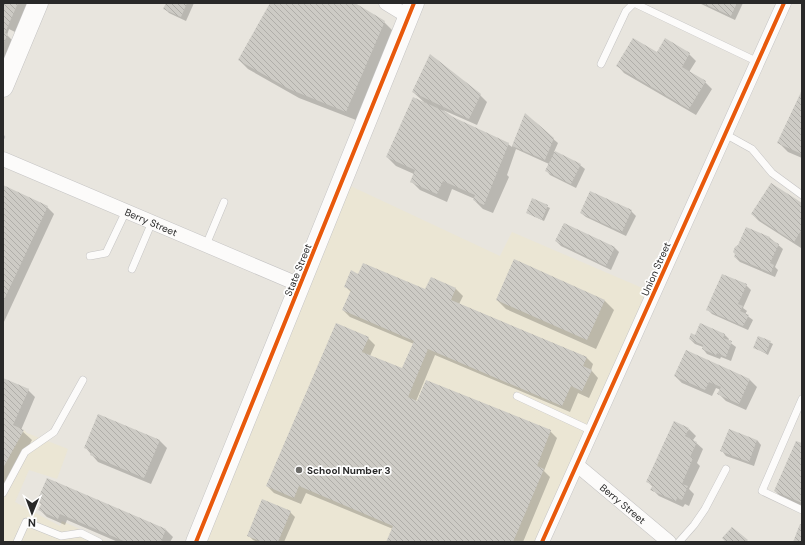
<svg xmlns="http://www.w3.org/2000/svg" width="805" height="545" viewBox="0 0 805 545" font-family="'DM Sans',sans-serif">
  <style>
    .education { fill: #ebe6d4 }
    .shadow { fill: #0003 }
    .building { fill: url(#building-back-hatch) }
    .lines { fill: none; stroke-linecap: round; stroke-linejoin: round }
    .lane-casing { stroke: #c5c4c4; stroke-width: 8 }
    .street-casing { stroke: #c5c4c4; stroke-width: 15 }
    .secondary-casing { stroke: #c5c4c4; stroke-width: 21 }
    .path { stroke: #c8c7c6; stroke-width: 2.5; stroke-dasharray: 3 2; stroke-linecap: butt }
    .lane { stroke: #fcfbfa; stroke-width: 7 }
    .street { stroke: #fcfbfa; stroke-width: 14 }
    .secondary { stroke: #fcfbfa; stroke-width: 20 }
    .cycleway-casing { stroke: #fff; stroke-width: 6 }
    .cycleway { stroke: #e8590c; stroke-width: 4 }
    .poi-dot { fill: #6c6b68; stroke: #fff; stroke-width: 1.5 }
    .labels { text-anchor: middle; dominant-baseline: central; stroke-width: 3.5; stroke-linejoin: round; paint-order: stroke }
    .street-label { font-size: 10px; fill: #292929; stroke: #fff }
    .poi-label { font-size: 10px; font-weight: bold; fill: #292929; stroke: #fff; text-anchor: start }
  </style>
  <defs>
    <pattern id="building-back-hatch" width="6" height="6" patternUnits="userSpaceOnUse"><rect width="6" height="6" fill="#cdcbc5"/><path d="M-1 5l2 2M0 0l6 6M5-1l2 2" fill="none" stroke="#b0aea9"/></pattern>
  </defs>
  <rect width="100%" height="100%" fill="#e8e5de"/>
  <g class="education">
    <path d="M342 182 500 256 512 232 654 293 542 542H196Z"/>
    <path d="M3 421 24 430 27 433 68 449 57 479 29 470 15 502 60 526 62 521 108 542H3Z"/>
  </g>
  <g class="shadow">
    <path d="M3 3H28L15 32 9 29 7 35 14 42 3 65Z"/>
    <path d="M167 3H194L186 21 169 13 165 9Z"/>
    <path d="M271 3H353L384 22 393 31 356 120 299 98 248 69 239 60Z"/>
    <path d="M699 3H743L735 20Z"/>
    <path d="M657 54H689L696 61 689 72 705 82 712 89 696 115 624 73 618 66Z"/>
    <path d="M413 92 480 95 487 102 477 125 443 110 453 118 508 144 512 147 525 115 558 143 554 152 580 165 585 169 576 188 550 175 546 170 549 164 516 149 507 175 509 177 493 213 483 209 474 200 475 199 452 189 447 202 420 190 411 181 414 174 396 166 387 157 424 102Z"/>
    <path d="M802 92V158L788 152 779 143Z"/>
    <path d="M3 187 47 207 54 214 3 324Z"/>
    <path d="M533 200 550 208 544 221 527 213Z"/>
    <path d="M802 205 801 248 759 221 752 214Z"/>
    <path d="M631 211 636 216 626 236 586 217 581 213Z"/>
    <path d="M564 224 615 248 619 252 611 270 561 246 556 241Z"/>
    <path d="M747 228 770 238 783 249 775 267 778 270 775 277 740 262 735 257Z"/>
    <path d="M359 275 426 290 431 278 456 289 463 296 459 304 586 357 593 364 591 370 598 378 589 398 578 393 570 412 435 355 416 401 550 431 557 438 544 471 550 477 523 542H387L393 529 306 493 301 504 274 493 267 486 368 338 375 345 370 356 403 370 414 344 350 317 343 310 351 292 345 286Z"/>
    <path d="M746 285 751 290 743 308 747 311 745 314 753 320 748 330 712 314 708 310Z"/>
    <path d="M497 300 605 301 614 310 596 349 506 309Z"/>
    <path d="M724 334 729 339 728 341 736 347 731 361 721 357 720 359 707 354 703 349V347L695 344 690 339 696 336Z"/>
    <path d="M759 337 773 344 768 355 754 347Z"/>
    <path d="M686 351 750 380 757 387 746 410 726 401 719 394 721 390 716 388 712 396 682 383 675 376Z"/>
    <path d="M3 379 28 390 35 397 21 430 32 440 3 494Z"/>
    <path d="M99 415 160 441 167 448 151 484 98 462 85 447Z"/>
    <path d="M689 429 696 436 693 440 703 449 697 463 700 466 689 489 694 494 689 506 685 504 683 507 659 496 652 489 653 487 648 482Z"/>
    <path d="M757 440 761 445 754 466 726 456 722 451Z"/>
    <path d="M802 444V508L784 500 775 491Z"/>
    <path d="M38 501 166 530 173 537 170 542H118L67 520 65 525 47 517 40 510 42 505Z"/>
    <path d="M290 512 295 517 284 542H258L253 540 248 535Z"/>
  </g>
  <g class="building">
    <path d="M3 3H18L5 33 8 34 3 44Z"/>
    <path d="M166 3H187L181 17 163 9Z"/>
    <path d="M270 3H355L385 21 346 112 289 89 238 60Z"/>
    <path d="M702 3H737L731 16Z"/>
    <path d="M633 38 657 52 665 38 690 53 682 67 706 81 689 109 616 66Z"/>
    <path d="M430 54 481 94 469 119 412 92Z"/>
    <path d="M802 90V154L777 143Z"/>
    <path d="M413 97 446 112 453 117 509 143 484 205 473 200 475 195 443 181 437 194 410 182 415 170 386 157Z"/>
    <path d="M525 113 554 138 545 160 512 146Z"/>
    <path d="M555 151 581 164 571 184 545 171Z"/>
    <path d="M771 183 802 203V229L794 242 751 214Z"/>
    <path d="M3 185 48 206 3 302Z"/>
    <path d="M590 191 632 210 622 232 580 213Z"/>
    <path d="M532 198 548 205 542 220 526 213Z"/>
    <path d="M564 223 615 247 606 266 555 241Z"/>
    <path d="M746 227 770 237 769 239 779 244 770 263 774 265 771 273 734 257 735 254 733 252 735 247 738 245Z"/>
    <path d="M514 259 605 300 587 340 496 300Z"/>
    <path d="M363 263 425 289 431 277 456 288 451 300 587 357 583 366 592 370 582 391 571 386 562 406 428 349 408 397 417 401 426 380 551 430 537 466 544 469 513 542H386L393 526 299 486 294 498 266 486 336 323 369 337 362 352 402 368 414 341 342 310 351 290 344 287 351 270 358 274Z"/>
    <path d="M722 274 747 284 738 304 743 306 740 311 749 315 743 326 706 310Z"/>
    <path d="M700 323 725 334 723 338 732 341 726 357 717 353 716 355 702 349 703 345 689 339 691 333 695 335Z"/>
    <path d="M758 336 771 341 766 353 753 348Z"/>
    <path d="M686 350 750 379 739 404 717 394 721 387 709 382 705 390 674 376Z"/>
    <path d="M3 378 29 389 13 425 24 430 3 468Z"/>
    <path d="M98 414 160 440 144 478 90 455 92 451 84 448Z"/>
    <path d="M674 421 689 428 685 436 697 442 690 457 693 458 682 484 688 486 682 500 677 498 676 501 650 490 653 485 646 482Z"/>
    <path d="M729 429 757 440 749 462 720 451Z"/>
    <path d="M796 441 802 443V503L774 491Z"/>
    <path d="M47 478 166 529 161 542H126L60 514 58 519 38 510 42 503 37 501Z"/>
    <path d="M262 499 291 511 278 542H263L247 536Z"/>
    <path d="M800 524 802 525V542H793Z"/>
    <path d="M732 527 748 540 746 542H724L725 541 722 538Z"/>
  </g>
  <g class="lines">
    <defs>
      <g id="lane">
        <path d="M601 64 626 11 634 3 758 62"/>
        <path d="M725 134 752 149 772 173 802 195"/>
        <path d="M206 245 224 202"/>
        <path d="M90 256 106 253 126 211"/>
        <path d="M132 269 152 222"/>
        <path d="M517 396 592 431"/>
        <path d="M802 399 762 491 802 510"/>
        <path d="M3 493 25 452 54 432 83 380"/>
        <path d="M17 542 26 522 61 536 81 533 99 542"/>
        <path d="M679 542 694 525 705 509 726 469"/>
      </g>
      <g id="street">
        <path d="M386 3 409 17"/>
        <path id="s1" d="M3 159 300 285"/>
        <path id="s2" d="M577 465 669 542"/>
        <path d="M542 542 784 3"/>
      </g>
      <g id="secondary">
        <path d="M3 87 38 3"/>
        <path d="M196 542 414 3"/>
      </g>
    </defs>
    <use href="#lane" class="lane-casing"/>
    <use href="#street" class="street-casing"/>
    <use href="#secondary" class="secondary-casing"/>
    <path class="path" d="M3 136 4 137 3 139"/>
    <use href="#lane" class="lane"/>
    <use href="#street" class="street"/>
    <use href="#secondary" class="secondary"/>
    <defs>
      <g id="cycleway">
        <path d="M196 542 414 3"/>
        <path d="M542 542 784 3"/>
      </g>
    </defs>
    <use href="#cycleway" class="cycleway-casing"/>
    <use href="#cycleway" class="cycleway"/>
  </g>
  <circle class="poi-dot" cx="299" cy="470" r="4"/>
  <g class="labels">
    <g class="street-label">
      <text stroke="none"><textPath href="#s1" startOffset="161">Berry Street</textPath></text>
      <text transform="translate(656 269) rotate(-66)">Union Street</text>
      <text transform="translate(298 270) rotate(-68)">State Street</text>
      <text stroke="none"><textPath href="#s2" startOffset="60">Berry Street</textPath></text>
    </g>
    <g class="poi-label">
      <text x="307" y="470">School Number 3</text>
    </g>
  </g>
  <rect width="805" height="545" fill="none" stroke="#292929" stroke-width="8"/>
  <g transform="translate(32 513) rotate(181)" stroke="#ffffff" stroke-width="3" paint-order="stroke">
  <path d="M0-3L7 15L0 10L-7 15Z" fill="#292929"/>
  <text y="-6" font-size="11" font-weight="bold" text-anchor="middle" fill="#292929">N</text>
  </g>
</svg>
